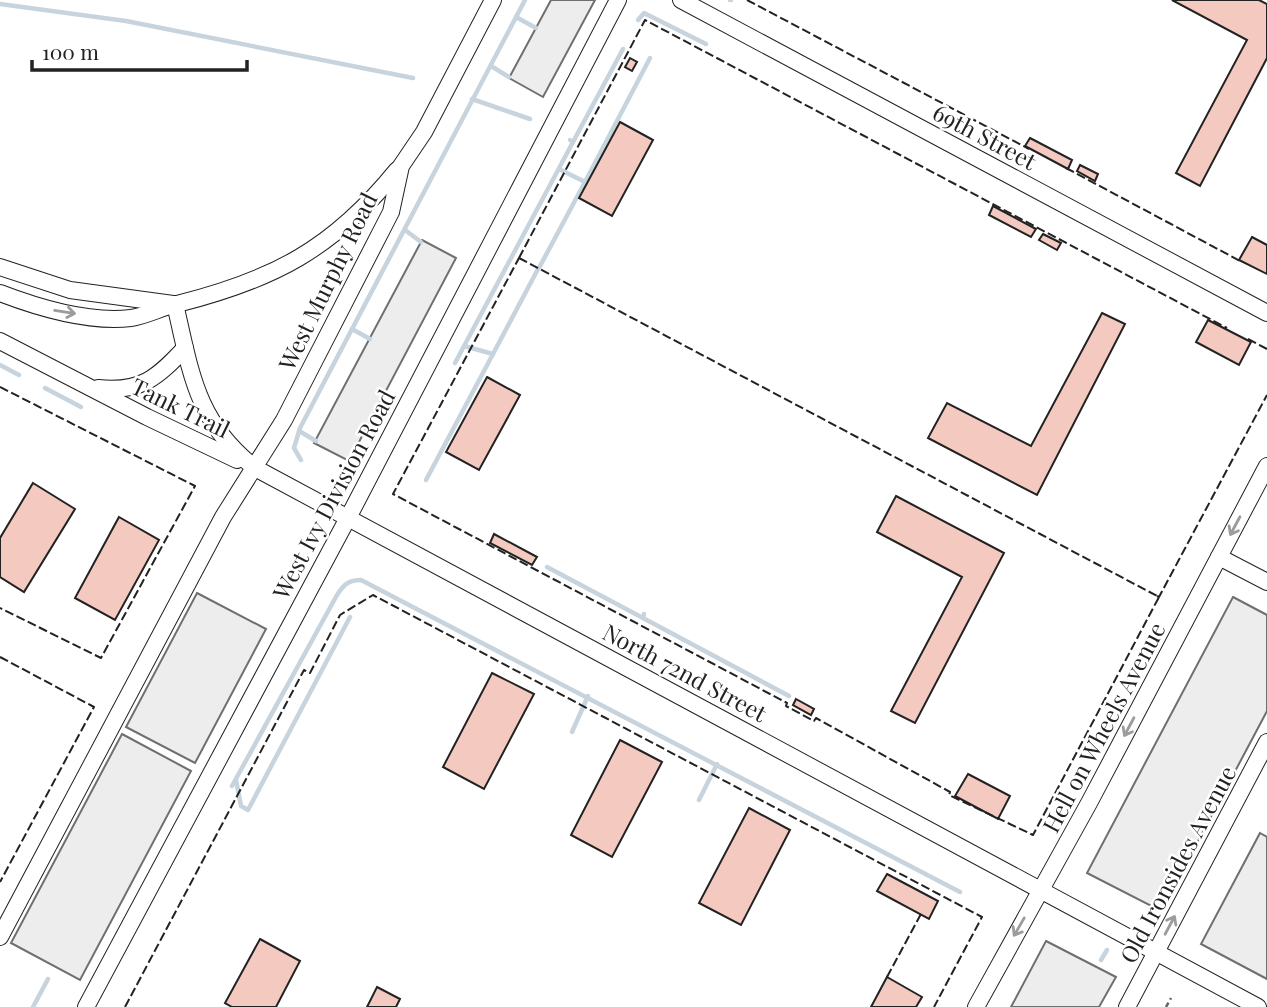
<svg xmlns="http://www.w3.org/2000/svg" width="1267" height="1007" viewBox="0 0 1267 1007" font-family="'Playfair Display',serif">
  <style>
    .parking { fill: #ededed; stroke: #6f6f6f; stroke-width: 2 }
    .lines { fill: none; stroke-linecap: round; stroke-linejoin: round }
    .stream { stroke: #c7d3dd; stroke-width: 4.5 }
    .building { fill: #f3c9c0; stroke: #222; stroke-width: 2 }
    .minor-casing { stroke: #222; stroke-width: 18 }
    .path { stroke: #646464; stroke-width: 2.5; stroke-dasharray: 5 3.5; stroke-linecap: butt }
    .minor { stroke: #fff; stroke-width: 16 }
    .fence { stroke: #222; stroke-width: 2; stroke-dasharray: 9 3.5; stroke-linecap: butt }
    .oneway { stroke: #9c9c9c }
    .labels { text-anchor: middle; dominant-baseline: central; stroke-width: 5; stroke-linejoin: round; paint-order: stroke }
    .street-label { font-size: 23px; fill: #222; stroke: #fff }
  </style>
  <rect width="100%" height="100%" fill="#fff"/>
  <g class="parking">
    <path d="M551 0H595L543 97 509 78Z"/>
    <path d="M422 240 456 258 349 461 314 443Z"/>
    <path d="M197 593 266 629 195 763 126 727Z"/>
    <path d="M1233 597 1267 615V711L1161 911 1087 873Z"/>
    <path d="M122 734 191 771 80 980 11 943Z"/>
    <path d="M1260 833 1267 837V979L1201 944Z"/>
    <path d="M1046 941 1116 977 1099 1007H1011Z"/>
  </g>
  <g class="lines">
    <g class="stream">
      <path d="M730 0H731"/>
      <path d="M0 4 126 21 413 78"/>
      <path d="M516 17 536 28"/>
      <path d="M638 20 644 13 706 44"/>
      <path d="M491 66 509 77"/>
      <path d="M472 99 530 119"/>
      <path d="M570 140 573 142 623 49"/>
      <path d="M585 182 650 58"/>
      <path d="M405 230 421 242"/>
      <path d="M539 268 585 182 559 169"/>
      <path d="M352 329 370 339"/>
      <path d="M493 354 538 269"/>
      <path d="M455 363 573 142"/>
      <path d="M0 365 19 375"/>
      <path d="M45 388 81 407"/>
      <path d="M299 431 316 441"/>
      <path d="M301 460 294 448 300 428 525 0"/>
      <path d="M426 480 493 354 464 346"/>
      <path d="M547 567 643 618 644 614"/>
      <path d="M643 618 789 696"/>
      <path d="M572 732 588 696"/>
      <path d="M236 780 241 806 248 810 350 617"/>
      <path d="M232 786 337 595C344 584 349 580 361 580L960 892"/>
      <path d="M699 800 717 764"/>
      <path d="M1101 960 1107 950"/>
      <path d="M33 1007 48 979"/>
    </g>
  </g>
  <g class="building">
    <path d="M1172 0H1259L1267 4V58L1200 186 1176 173 1247 40Z"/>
    <path d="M630 58 637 62 632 71 625 67Z"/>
    <path d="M620 122 653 140 612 216 579 198Z"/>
    <path d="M1030 138 1072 160 1068 169 1025 146Z"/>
    <path d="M1080 165 1098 174 1095 181 1077 171Z"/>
    <path d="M993 206 1036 229 1031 237 989 215Z"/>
    <path d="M1043 234 1061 243 1057 250 1039 240Z"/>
    <path d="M1252 237 1267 245V274L1239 260Z"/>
    <path d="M1102 313 1125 324 1037 495 928 438 947 403 1031 446Z"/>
    <path d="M1208 320 1251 342 1239 365 1196 342Z"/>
    <path d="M487 377 520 395 479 470 446 452Z"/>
    <path d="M33 483 75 509 24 592 0 577V538Z"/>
    <path d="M896 496 1004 553 915 723 891 711 962 577 877 532Z"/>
    <path d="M119 517 159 540 115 620 75 598Z"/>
    <path d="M494 534 537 557 532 565 490 543Z"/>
    <path d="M492 673 534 694 484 789 443 767Z"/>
    <path d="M796 699 814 709 811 715 793 705Z"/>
    <path d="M620 740 662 762 612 857 571 835Z"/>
    <path d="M968 774 1010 796 998 819 955 796Z"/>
    <path d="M749 808 790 830 741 925 699 903Z"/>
    <path d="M887 874 938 901 929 919 877 891Z"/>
    <path d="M260 939 300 961 276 1007H232L225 1003Z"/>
    <path d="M887 977 922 997 916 1007H871Z"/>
    <path d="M377 987 400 999 396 1007H367Z"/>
  </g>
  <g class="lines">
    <defs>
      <g id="minor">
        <path d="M681 0 1267 313"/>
        <path d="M0 267 70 290 173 304"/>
        <path d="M0 293C39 308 88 323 131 318 146 316 162 307 177 304 273 280 333 249 397 170"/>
        <path d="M175 304C191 373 196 422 255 468L1258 1007"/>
        <path d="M0 341 147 417 237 460"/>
        <path d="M98 388C141 393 158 377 185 348"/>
        <path d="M1219 557 1267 582"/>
        <path d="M0 937 223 517 284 420 391 212 401 166 424 132 493 0"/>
        <path d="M86 1007 349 516 618 0"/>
        <path d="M976 1007 1089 803 1267 466"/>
        <path d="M1127 1007 1267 742"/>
      </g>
    </defs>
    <use href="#minor" class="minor-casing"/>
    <path class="path" d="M1166 1007 1171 998"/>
    <use href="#minor" class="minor"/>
    <g class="fence">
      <path d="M747 0 1029 149"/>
      <path d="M1066 168 1242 262"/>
      <path d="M519 258 1159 597 1033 835 949 795 950 792 816 718 814 721 786 706 787 703 393 494Z"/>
      <path d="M519 258 645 20 1227 328"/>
      <path d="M1248 339 1267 349"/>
      <path d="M0 387 195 486 101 658 0 608"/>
      <path d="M1157 596 1159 597 1267 395"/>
      <path d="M0 657 94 707 0 882"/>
      <path d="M887 977 921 914"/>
      <path d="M125 1007 304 670 310 673 340 615 373 595 982 917 934 1007"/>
    </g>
  </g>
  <defs><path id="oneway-shaft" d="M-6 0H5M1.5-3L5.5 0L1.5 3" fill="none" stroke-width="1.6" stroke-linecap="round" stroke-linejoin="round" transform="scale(1.75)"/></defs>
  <g class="oneway">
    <use href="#oneway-shaft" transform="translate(65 312) rotate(9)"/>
    <use href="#oneway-shaft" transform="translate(1235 526) rotate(118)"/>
    <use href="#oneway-shaft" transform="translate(1129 727) rotate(118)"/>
    <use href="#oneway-shaft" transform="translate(1170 925) rotate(-62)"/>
    <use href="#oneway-shaft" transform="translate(1019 927) rotate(120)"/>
  </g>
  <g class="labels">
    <g class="street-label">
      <text transform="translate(985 136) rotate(28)">69th Street</text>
      <text transform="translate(327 281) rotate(-64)">West Murphy Road</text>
      <text transform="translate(181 407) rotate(26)">Tank Trail</text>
      <text transform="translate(333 494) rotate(-62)">West Ivy Division Road</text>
      <text transform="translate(685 672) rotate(28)">North 72nd Street</text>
      <text transform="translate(1103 727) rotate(-62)">Hell on Wheels Avenue</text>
      <text transform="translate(1177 864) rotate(-62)">Old Ironsides Avenue</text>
    </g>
  </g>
  <path d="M32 60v10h215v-10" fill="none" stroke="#222222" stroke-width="3.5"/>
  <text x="42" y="60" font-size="21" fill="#222222" stroke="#ffffff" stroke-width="5" paint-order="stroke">100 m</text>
</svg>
